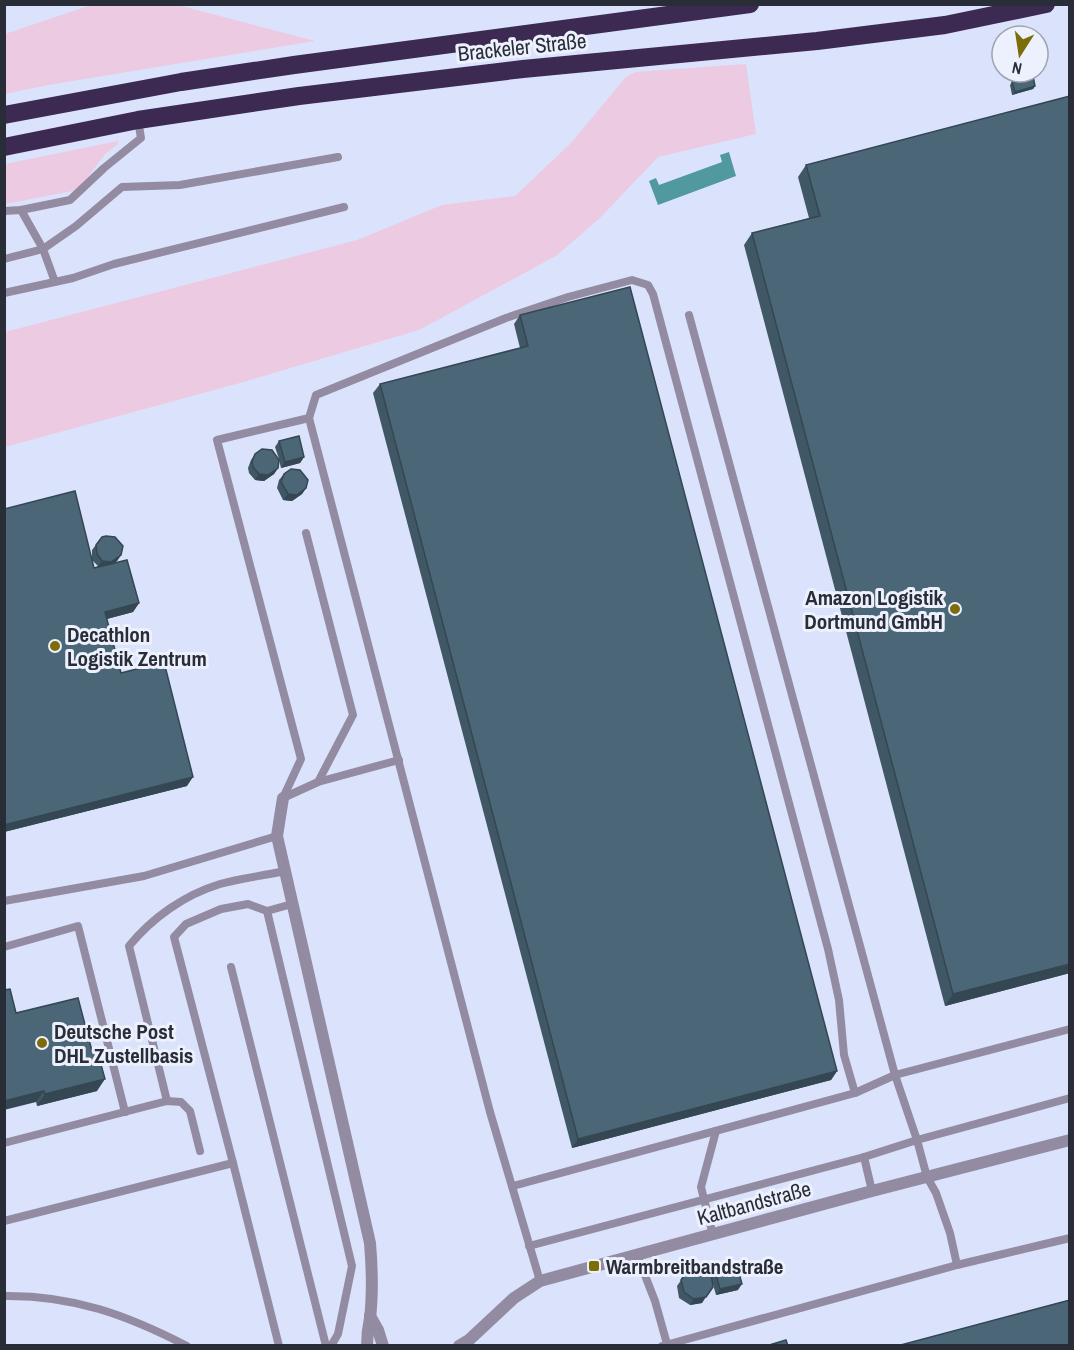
<svg xmlns="http://www.w3.org/2000/svg" width="1074" height="1350" viewBox="0 0 1074 1350" font-family="'Archivo Narrow',sans-serif">
  <style>
    .green { fill: #eccae1 }
    .water { fill: #509a9f }
    .lines { fill: none; stroke-linecap: round; stroke-linejoin: round }
    .lane { stroke: #938ba1; stroke-width: 8 }
    .street { stroke: #938ba1; stroke-width: 12 }
    .highway { stroke: #3c2a53; stroke-width: 18 }
    .wall { fill: #405866 }
    .shaded-wall { fill: #344753 }
    .building { fill: #4b6677; stroke: #344753; stroke-width: 1.5 }
    .poi-dot { fill: #7c6d09; stroke: #ecf1fd; stroke-width: 2 }
    .labels { text-anchor: middle; dominant-baseline: central; stroke-width: 6; stroke-linejoin: round; paint-order: stroke }
    .street-label { font-size: 21px; fill: #292d38; stroke: #ecf1fd }
    .poi-label { font-size: 21px; font-weight: bold; fill: #292d38; stroke: #ecf1fd; text-anchor: start }
  </style>
  <rect width="100%" height="100%" fill="#dae3fb"/>
  <g class="green">
    <path d="M178 5 315 41 48 85 5 94V34L91 5Z"/>
    <path d="M746 64 756 134 658 157 601 217 556 256 419 330 240 383 5 447V332L357 240 442 205 515 196 572 142 625 78 635 72Z"/>
    <path d="M118 141V144L105 154 82 185 73 191 5 204V164Z"/>
  </g>
  <path class="water" d="M729 152 736 176 658 205 649 181 656 178 659 185 722 162 720 155Z"/>
  <g class="lines">
    <g class="lane">
      <path d="M4 211 21 210 70 200 104 168 141 138 138 120"/>
      <path d="M4 259 43 249 21 210"/>
      <path d="M55 282 43 249 76 226 122 187 180 185 338 157"/>
      <path d="M4 293 73 278 114 264 344 207"/>
      <path d="M689 315 895 1075 917 1140 927 1177 936 1193 950 1233 957 1265"/>
      <path d="M309 418 490 1112 540 1281"/>
      <path d="M318 782 399 760"/>
      <path d="M283 798 301 759 217 440 309 418 316 395 506 318 568 297 632 280 648 285 653 294 828 949 839 1000 844 1055 855 1093"/>
      <path d="M283 798 318 782 353 715 306 533"/>
      <path d="M4 901 144 876 277 836"/>
      <path d="M267 911 292 904"/>
      <path d="M4 947 78 926 125 1112"/>
      <path d="M231 967 326 1346"/>
      <path d="M167 1101 129 946C152 918 184 895 220 884 241 878 263 876 284 871"/>
      <path d="M4 1143 167 1101 181 1102 190 1111 200 1151"/>
      <path d="M864 1157 872 1191"/>
      <path d="M233 1163 174 937 186 924 221 909 248 904 267 911 352 1266 338 1334 331 1346"/>
      <path d="M513 1186 855 1093 895 1075 1070 1029"/>
      <path d="M4 1221 233 1163 279 1346"/>
      <path d="M713 1235 701 1187 716 1131"/>
      <path d="M529 1246 864 1157 917 1140 1070 1098"/>
      <path d="M637 1255 655 1301 667 1344"/>
      <path d="M4 1296C73 1295 127 1315 187 1346"/>
      <path d="M662 1346 957 1265 1070 1238"/>
    </g>
    <g class="street">
      <path d="M283 798 277 836 370 1243C372 1267 373 1293 370 1318 368 1327 367 1335 367 1346"/>
      <path d="M370 1316 378 1330 383 1346"/>
      <path d="M459 1346 469 1340 514 1298 540 1281 872 1191 1070 1140"/>
    </g>
    <g class="highway">
      <path d="M4 115 181 82 294 65 750 4"/>
      <path d="M4 147 138 120 299 96 523 69 817 41 945 25 1046 4"/>
    </g>
  </g>
  <g class="wall">
    <path d="M1012 82 1035 86 1033 89 1012 95 1010 85Z"/>
    <path d="M1070 96V973L945 1006 744 245 752 233 809 218 798 177 806 165Z"/>
    <path d="M520 315 837 1071 831 1080 572 1148 373 393 380 384 520 348 514 324Z"/>
    <path d="M279 441 304 457 300 463 281 468 279 460 278 468 274 474 264 481 255 480 249 473 248 468 251 460 255 454 279 459 275 447Z"/>
    <path d="M284 474 306 488 302 494 292 501 283 500 277 488 279 480Z"/>
    <path d="M102 537 121 555 117 561 114 563 139 603 133 612 107 619 121 673 187 786 4 832 94 568 98 566 92 560V550Z"/>
    <path d="M16 1013 97 1091 37 1106Z"/>
    <path d="M688 1270 711 1278 715 1272 738 1290 716 1295 712 1281 702 1303 690 1305 679 1298 677 1286Z"/>
  </g>
  <g class="shaded-wall">
    <path d="M1035 86 1033 89 1012 95 1015 92Z"/>
    <path d="M304 457 300 463 281 468 285 462Z"/>
    <path d="M278 468 274 474 264 481 255 480 259 474Z"/>
    <path d="M306 488 302 494 292 501 283 500 288 494Z"/>
    <path d="M121 555 117 561 107 568 98 566 102 561Z"/>
    <path d="M139 603 133 612 99 621 105 612Z"/>
    <path d="M193 777 187 786 4 832V825Z"/>
    <path d="M1070 964V973L945 1006 953 994Z"/>
    <path d="M837 1071 831 1080 572 1148 578 1139Z"/>
    <path d="M105 1079 97 1091 37 1106 45 1094Z"/>
    <path d="M44 1091 36 1102 4 1110V1101Z"/>
    <path d="M742 1284 738 1290 716 1295 720 1289Z"/>
    <path d="M706 1297 702 1303 690 1305 694 1299Z"/>
  </g>
  <g class="building">
    <path d="M1033 76 1035 86 1015 92 1012 82Z"/>
    <path d="M1070 96V964L953 994 752 233 820 216 806 165Z"/>
    <path d="M630 287 837 1071 578 1139 380 384 528 346 520 315Z"/>
    <path d="M299 436 304 457 285 462 279 441Z"/>
    <path d="M262 449 272 450 279 460 278 468 268 475 259 474 253 467 252 462 255 454Z"/>
    <path d="M291 469 300 470 308 480 306 488 297 495 288 494 281 482 284 474Z"/>
    <path d="M75 491 94 568 127 560 139 603 105 612 121 673 164 662 193 777 4 825V509Z"/>
    <path d="M106 536 115 537 123 546 121 555 111 562 102 561 97 554 96 545 102 537Z"/>
    <path d="M10 989 16 1013 78 998 92 1051 97 1050 105 1079 45 1094 44 1091 4 1101V990Z"/>
    <path d="M737 1266 742 1284 720 1289 715 1272Z"/>
    <path d="M701 1267 711 1274 713 1287 706 1297 694 1299 684 1292 681 1280 688 1270Z"/>
    <path d="M1070 1300V1346H897Z"/>
    <path d="M786 1340 788 1346H766Z"/>
  </g>
  <g class="poi-dot">
    <circle cx="955" cy="609" r="6"/>
    <circle cx="55" cy="646" r="6"/>
    <circle cx="42" cy="1043" r="6"/>
    <rect x="588" y="1260" width="12" height="12" rx="3"/>
  </g>
  <g class="labels">
    <g class="street-label">
      <text transform="translate(522 47) rotate(-6)">Brackeler Straße</text>
      <text transform="translate(754 1203) rotate(-15)">Kaltbandstraße</text>
    </g>
    <g class="poi-label">
      <text x="943" y="597" text-anchor="end">Amazon Logistik<tspan x="943" dy="24">Dortmund GmbH</tspan></text>
      <text x="67" y="634">Decathlon<tspan x="67" dy="24">Logistik Zentrum</tspan></text>
      <text x="54" y="1031">Deutsche Post<tspan x="54" dy="24">DHL Zustellbasis</tspan></text>
      <text x="606" y="1266">Warmbreitbandstraße</text>
    </g>
  </g>
  <rect width="1074" height="1350" fill="none" stroke="#292d38" stroke-width="12"/>
  <g transform="translate(1020 54) rotate(192)"><circle r="28" fill="#ecf1fd" stroke="#9ea3ae" stroke-width="1.5"/>
  <path d="M0-4.5L10 22L0 15L-10 22Z" fill="#7c6d09"/>
  <text y="-9" font-size="16" font-weight="bold" text-anchor="middle" fill="#292d38">N</text>
  </g>
</svg>
